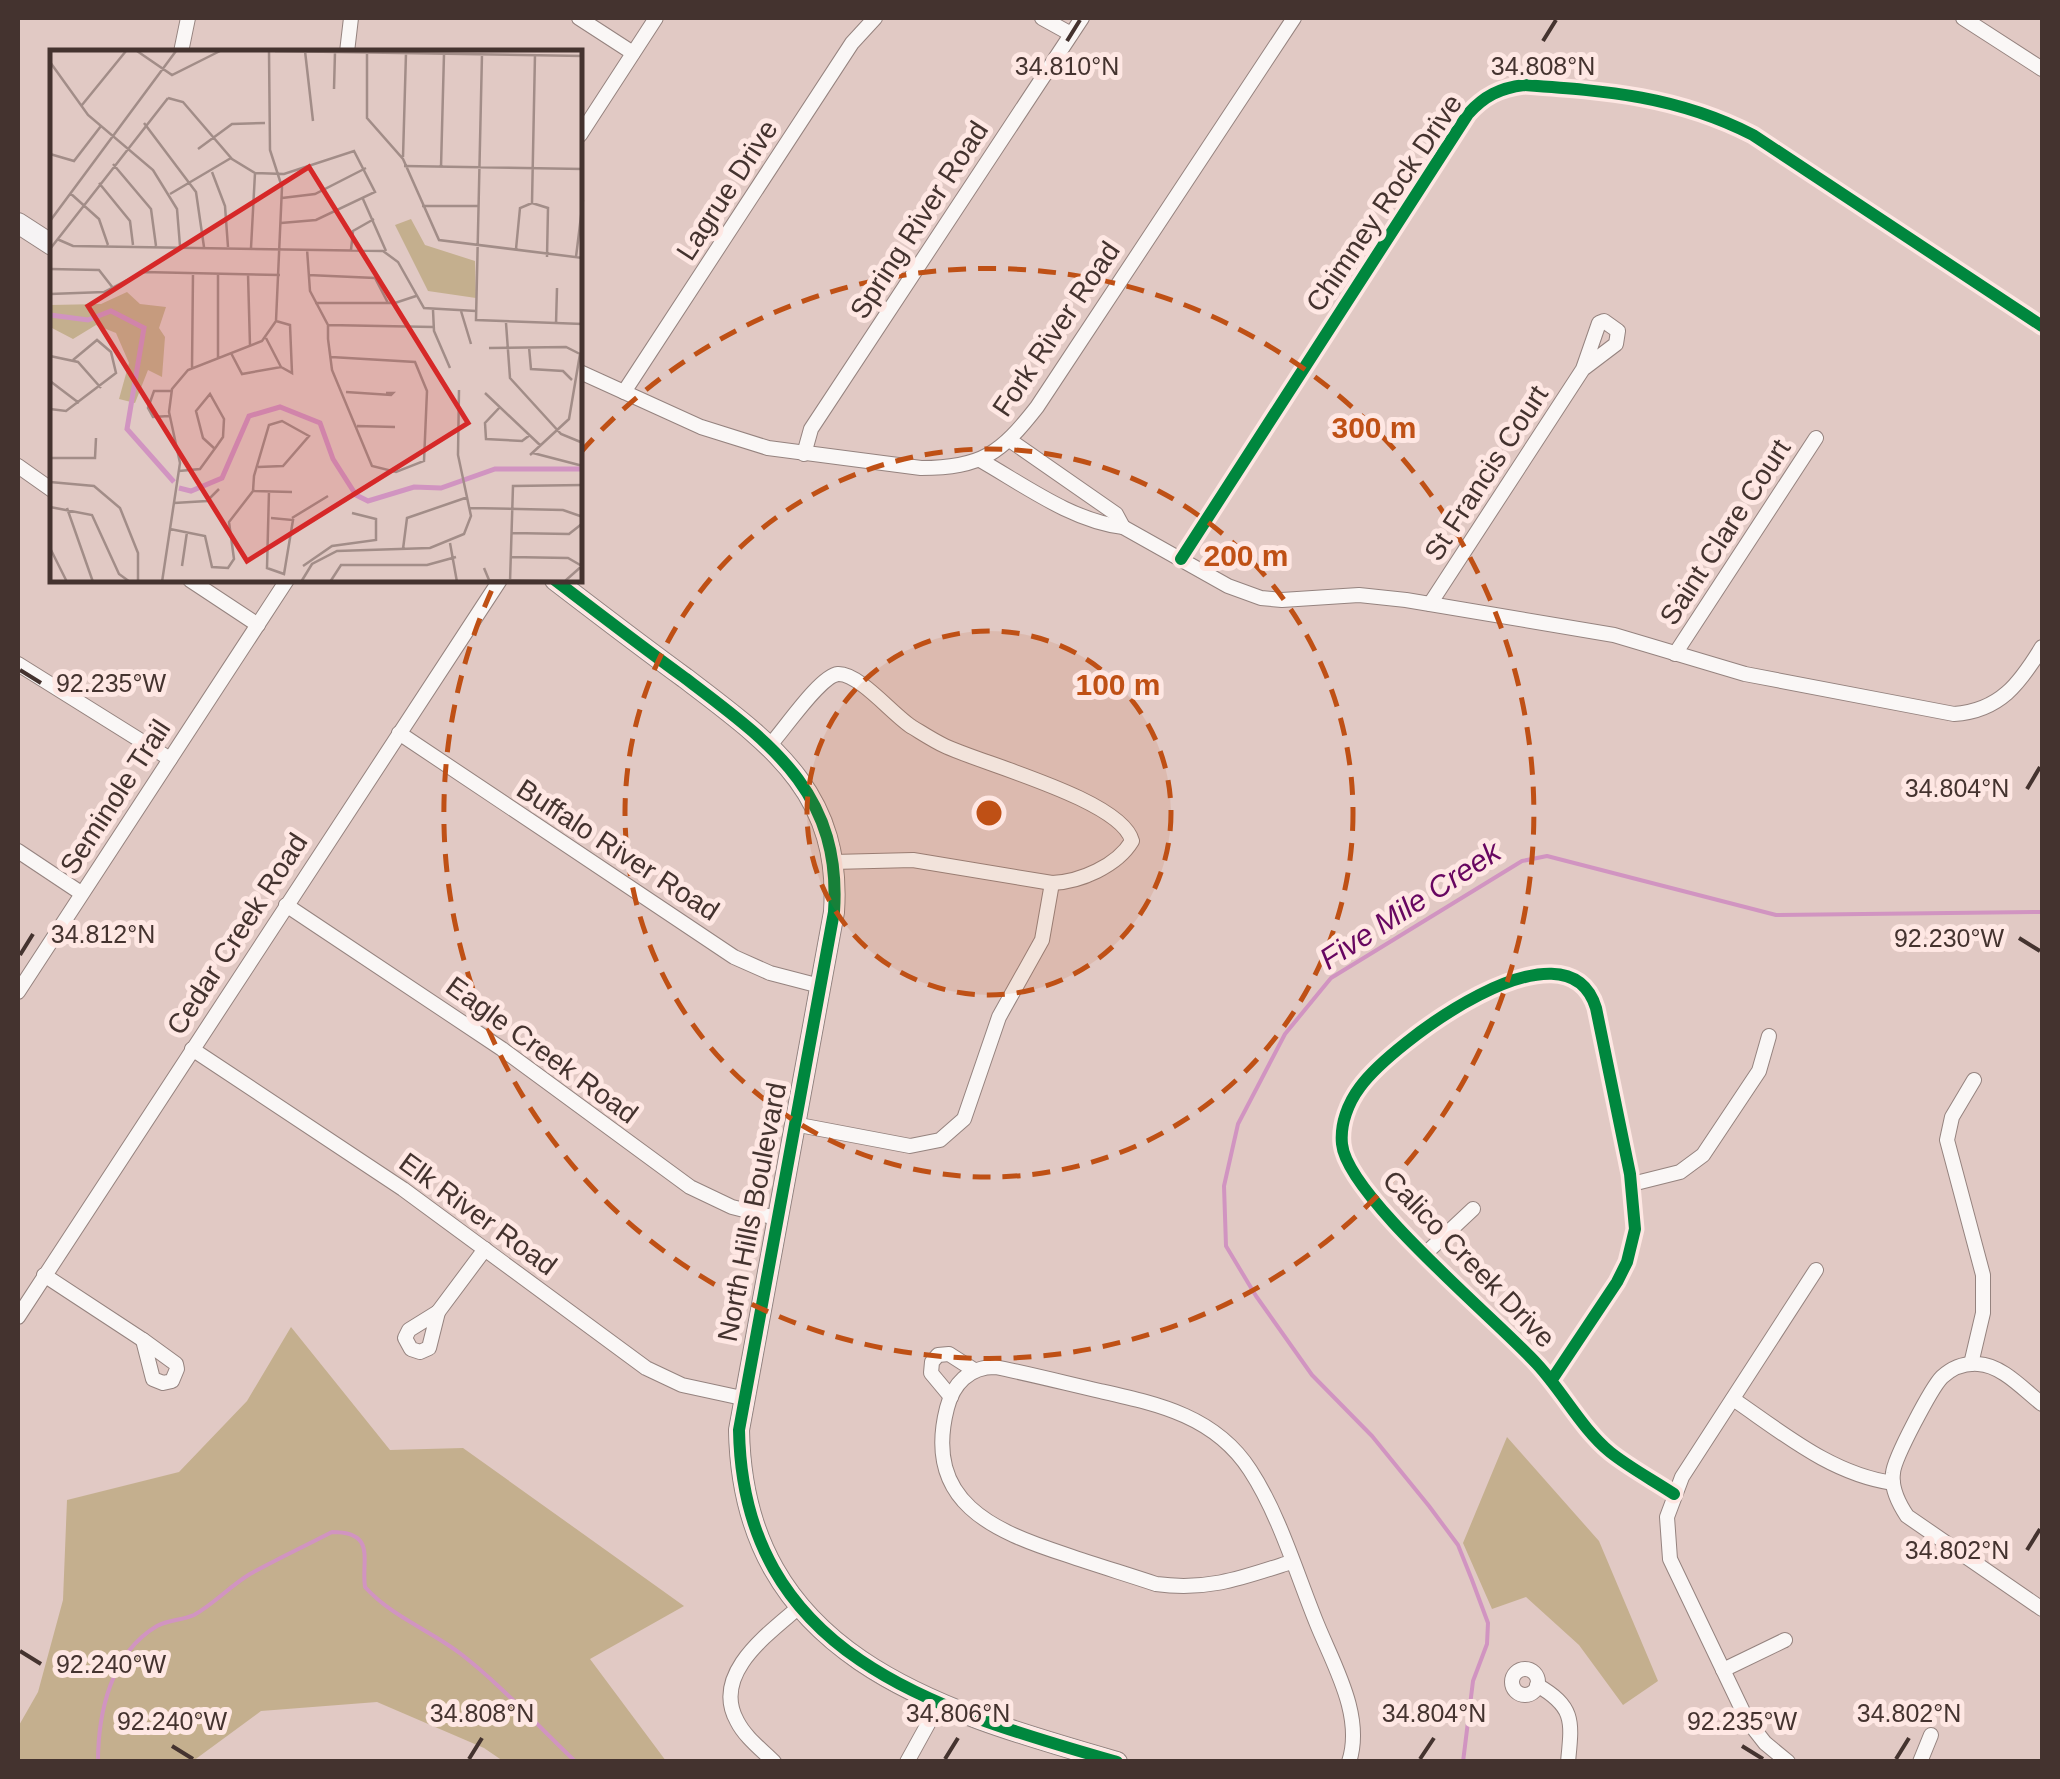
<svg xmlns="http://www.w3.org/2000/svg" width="2060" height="1779" viewBox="0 0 2060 1779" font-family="Arial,sans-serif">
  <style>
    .green { fill: #c4af8e }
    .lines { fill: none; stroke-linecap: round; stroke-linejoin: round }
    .stream { stroke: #d194c1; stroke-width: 4 }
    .street-casing { stroke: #95837f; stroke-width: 16 }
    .secondary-casing { stroke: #95837f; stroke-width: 22 }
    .street { stroke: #faf7f6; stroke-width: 14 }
    .secondary { stroke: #f6f3f4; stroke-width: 20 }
    .cycleway-casing { stroke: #fee7e3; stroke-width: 19 }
    .cycleway { stroke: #00873e; stroke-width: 12 }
    .ticks { fill: none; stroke: #44332f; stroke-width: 4 }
    .ring { fill: none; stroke: #bf5015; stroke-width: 5; stroke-dasharray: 18 12 }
    .labels { text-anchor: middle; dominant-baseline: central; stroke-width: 10; stroke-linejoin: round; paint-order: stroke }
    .street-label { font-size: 28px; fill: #44332f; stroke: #fee7e3 }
    .water-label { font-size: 30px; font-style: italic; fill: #670660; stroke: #fee7e3 }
    .inset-river { fill: none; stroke: #d194c1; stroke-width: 5 }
    .inset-road { fill: none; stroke: #a28d88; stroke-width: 2.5 }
    .view { fill: #d62828; fill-opacity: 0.15; stroke: #d62828; stroke-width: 5 }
    .inset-edge { fill: none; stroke: #44332f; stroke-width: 5 }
    .ticks-label { font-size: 25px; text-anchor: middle; fill: #44332f; stroke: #fee7e3; stroke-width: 10; stroke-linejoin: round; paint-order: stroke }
    .centre { fill: #bf5015; stroke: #fee7e3; stroke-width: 5 }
    .ring-label { font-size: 30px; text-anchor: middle; font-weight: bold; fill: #bf5015; stroke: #fee7e3; stroke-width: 10; stroke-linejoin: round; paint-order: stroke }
  </style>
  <rect width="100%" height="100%" fill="#e1c9c4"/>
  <g class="green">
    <path d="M291 1327 390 1450 463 1448 684 1606 590 1659 666 1761H503L484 1748 377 1702 261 1711 193 1761H18V1727L38 1692 63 1600 67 1500 179 1472 247 1401Z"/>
    <path d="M1507 1437 1599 1541 1658 1681 1623 1705 1579 1645 1526 1597 1492 1609 1463 1543Z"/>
  </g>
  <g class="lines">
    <g class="stream">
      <path d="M98 1762C98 1713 111 1653 157 1626 168 1620 183 1620 194 1615 214 1604 230 1586 250 1574 277 1559 305 1546 332 1532 377 1532 361 1560 365 1587 392 1617 430 1630 461 1654 502 1686 538 1726 576 1762"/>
      <path d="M1463 1762 1473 1681 1487 1644 1488 1623 1472 1580 1458 1545 1429 1506 1372 1436 1312 1375 1256 1296 1226 1246 1224 1186 1238 1124 1285 1034 1331 978 1522 861 1547 856 1776 915 2042 912"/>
    </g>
    <defs>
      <g id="street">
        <path d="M579 18 633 53"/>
        <path d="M1042 18 1071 34"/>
        <path d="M1963 18 2042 69"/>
        <path d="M181 52 188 18"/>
        <path d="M347 52 351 18"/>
        <path d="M580 135 656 18"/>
        <path d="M580 372 701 427 768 448 921 468C982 468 1001 453 1037 407L1294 18"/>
        <path d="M624 392 852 43 875 18"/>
        <path d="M1011 441 1116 514 1123 527"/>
        <path d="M804 454 811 429 1082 18"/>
        <path d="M980 460C1024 485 1072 521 1123 527L1228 586 1261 598 1282 600 1359 595 1406 600 1614 635 1745 674 1954 714C2000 711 2020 683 2042 647"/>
        <path d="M18 466 52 490"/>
        <path d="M1181 559 1468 114C1484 96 1500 88 1524 85 1607 91 1677 96 1753 135L2042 326"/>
        <path d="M190 580 258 625"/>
        <path d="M1430 604 1583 369 1599 323 1604 321 1618 331 1616 344 1583 369"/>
        <path d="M1675 654 1816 438"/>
        <path d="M18 664 170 759"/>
        <path d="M399 733 734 957 770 973 820 986"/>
        <path d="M770 745C784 730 820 676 838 674 859 673 893 715 912 727 922 733 934 741 945 746 983 764 1122 800 1132 841 1117 866 1080 882 1052 883L1042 940 999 1017 964 1119 940 1140 910 1146 794 1124"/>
        <path d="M18 851 81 893"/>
        <path d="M833 862 913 860 1052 883"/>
        <path d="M286 905 502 1049 690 1187 732 1207 776 1218"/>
        <path d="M18 992 287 580"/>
        <path d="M192 1049 403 1189 646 1368 682 1385 742 1398"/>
        <path d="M1632 1184 1680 1172 1703 1155 1759 1071 1769 1036"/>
        <path d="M1425 1254 1473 1209"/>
        <path d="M44 1275 143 1340"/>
        <path d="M438 1312 429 1348 420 1352 411 1349 405 1338 409 1330Z"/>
        <path d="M438 1312 485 1249"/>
        <path d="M18 1317 500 580"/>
        <path d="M143 1340 176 1364 177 1369 172 1381 163 1383 153 1379Z"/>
        <path d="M1971 1364 1983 1313V1275L1947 1140 1952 1117 1974 1080"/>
        <path d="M1551 1381 1617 1282 1627 1262 1635 1229 1630 1174 1596 1008C1567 912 1392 1043 1360 1087 1348 1103 1340 1124 1342 1144 1347 1196 1497 1320 1537 1364 1563 1392 1581 1428 1610 1452 1630 1468 1653 1480 1674 1494"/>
        <path d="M951 1397 931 1373 932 1362 938 1355 949 1354 974 1370"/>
        <path d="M1733 1399C1783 1433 1831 1474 1893 1483"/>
        <path d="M2042 1404C2024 1390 2002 1365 1978 1364 1965 1363 1952 1368 1942 1377 1932 1387 1894 1458 1893 1473 1891 1487 1899 1504 1907 1516L2042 1609"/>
        <path d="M1291 1562C1242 1578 1208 1591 1156 1584 1126 1574 1096 1565 1067 1555 993 1531 923 1502 947 1408 953 1384 969 1367 995 1367 1030 1374 1065 1383 1100 1391 1158 1404 1215 1416 1250 1470 1279 1514 1297 1575 1317 1624 1334 1666 1364 1716 1349 1762"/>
        <circle cx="1525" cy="1682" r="13"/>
        <path d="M1723 1670 1785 1640"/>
        <path d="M1537 1685C1575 1707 1572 1721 1568 1762"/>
        <path d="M774 1762C761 1749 745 1737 737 1721 711 1674 768 1634 799 1607"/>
        <path d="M907 1762 939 1704"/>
        <path d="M1788 1762 1765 1743 1747 1720 1670 1559 1667 1517 1682 1477 1816 1270"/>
        <path d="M1920 1762 1931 1735"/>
      </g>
      <g id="secondary">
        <path d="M18 223 52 245"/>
        <path d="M555 580C598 613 641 646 685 678 770 743 842 792 834 912L739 1430C743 1656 936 1710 1117 1762"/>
      </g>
    </defs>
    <use href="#street" class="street-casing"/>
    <use href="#secondary" class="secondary-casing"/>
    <use href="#street" class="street"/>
    <use href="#secondary" class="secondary"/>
    <defs>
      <g id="cycleway">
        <path d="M1181 559 1468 114C1484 96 1500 88 1524 85 1607 91 1677 96 1753 135L2042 326"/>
        <path d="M555 580C598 613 641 646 685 678 770 743 842 792 834 912L739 1430C743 1656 936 1710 1117 1762"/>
        <path d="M1551 1381 1617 1282 1627 1262 1635 1229 1630 1174 1596 1008C1567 912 1392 1043 1360 1087 1348 1103 1340 1124 1342 1144 1347 1196 1497 1320 1537 1364 1563 1392 1581 1428 1610 1452 1630 1468 1653 1480 1674 1494"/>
      </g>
    </defs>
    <use href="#cycleway" class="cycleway-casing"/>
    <use href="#cycleway" class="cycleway"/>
  </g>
  <path class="ticks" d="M1067 41 1080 20M1543 41 1556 20M20 670 41 683M2027 789 2040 767M2019 938 2040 951M20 955 33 934M2027 1550 2040 1529M20 1651 41 1664M172 1746 193 1759M1742 1746 1763 1759M469 1759 482 1738M945 1759 958 1738M1420 1759 1434 1738M1896 1759 1909 1738"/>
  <circle cx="989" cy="813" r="182" fill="#bf5015" fill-opacity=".12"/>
  <g class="ring">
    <circle cx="989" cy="813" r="182"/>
    <circle cx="989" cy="813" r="364"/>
    <path d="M581 452A545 545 0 1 1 495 583"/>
  </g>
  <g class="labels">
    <g class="street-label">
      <text transform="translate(727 190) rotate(-57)">Lagrue Drive</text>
      <text transform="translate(1384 203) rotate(-56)">Chimney Rock Drive</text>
      <text transform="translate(919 220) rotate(-57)">Spring River Road</text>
      <text transform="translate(1056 329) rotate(-56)">Fork River Road</text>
      <text transform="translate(1486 473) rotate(-57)">St Francis Court</text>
      <text transform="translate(1725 532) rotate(-57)">Saint Clare Court</text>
      <text transform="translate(115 797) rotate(-57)">Seminole Trail</text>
      <text transform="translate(618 850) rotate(33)">Buffalo River Road</text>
      <text transform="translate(237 934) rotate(-57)">Cedar Creek Road</text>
      <text transform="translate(542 1050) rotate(36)">Eagle Creek Road</text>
      <text transform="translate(752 1212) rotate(-79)">North Hills Boulevard</text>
      <text transform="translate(478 1214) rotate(36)">Elk River Road</text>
      <text transform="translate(1469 1259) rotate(46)">Calico Creek Drive</text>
    </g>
    <g class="water-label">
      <text transform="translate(1410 905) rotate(-33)">Five Mile Creek</text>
    </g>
  </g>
  <g transform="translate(50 50)">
    <rect width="532" height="532" fill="#e1c9c4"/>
    <path d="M361 169 375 195 425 211 426 248 378 241 345 175ZM77 242 90 254 116 257 109 278 115 287 112 327 98 320 85 353 69 349 79 313 66 283 46 275 23 289 0 277V255L51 254Z" fill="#c4af8e"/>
    <path class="inset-river" d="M0 265 38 270 61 261 94 278 77 379 124 432M129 438 141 441 172 428 199 366 230 357 270 373 283 409 306 445 318 451 364 437 391 438 445 419H533"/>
    <path class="inset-road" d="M87 1 122 25 170 1M225 1 533 6M255 1 263 71M317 2V68L353 109 389 190 533 208M432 4 426 270 533 274M0 12 38 65 103 120 127 159 130 196M284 39 285 2M118 48 133 52 182 109 205 123 234 124 304 101 325 142 266 170 231 173M32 55 76 1M94 73 146 142 154 197M148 99 182 74 215 73M0 104 24 111 51 76M353 107 356 3M63 114 101 159 106 196M354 116 533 119M391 117 394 4M162 122 175 156 178 197M49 133 80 171 83 195M20 143 49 169 58 195M120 144 181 108M232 148 265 144 316 118M313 149 336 201M482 153 485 4M482 153 498 158 497 207M372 156H428M0 171 126 1M7 189 23 196 333 201 348 212 374 258 426 261M201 198 205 123M0 199 118 48M257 199 260 241 278 275 383 277M466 199 470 158 482 153M301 200 303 181 324 169M526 207 533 150M0 219 49 220 63 238M198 224 200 296M258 225 325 228 338 253M0 244 54 242 93 222 230 225M265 253H345L366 246M383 260 384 281 400 318M411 261 421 294M456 273 460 328 511 384 533 393M506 274 507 238M278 275V289L282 320 322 416 346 422 374 411 377 341 365 312 281 307M216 288 231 317M479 297 481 319 513 321 522 330M439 298 516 297 530 304M181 303 192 324 231 317 242 323 240 275 226 271M0 306 28 312 51 338M168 308V223M142 318 143 223M0 331 29 353M296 342 341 345 343 343H336M435 343 491 396M450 357 435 373 436 389 472 391 480 385M0 359 16 361 66 323 61 302 47 290 23 310M119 366 103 367 98 358 104 341H121M307 376 345 377M483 403 533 416M480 405 519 369 530 304M0 408H45L46 388M129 421 150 419 166 397 173 387 174 369 160 344 146 361 153 388 165 399M0 432 44 436 70 458 88 503V532M203 441 242 442M219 441 217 518 234 524 243 470 221 468M124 453 157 451 169 439M0 457 42 465 69 524 80 532M17 458 43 532M420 458 513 460 533 467M242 468 278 446M120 479 155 486 162 517 178 518 184 509 179 472 203 441 204 426 219 375 232 371 259 386 233 416 208 417M461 483 519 484 533 473M400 493 407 532M0 498 17 532M353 499 357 468 418 447M460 507 518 508 532 516M132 516 137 482M253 516 282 496 326 490V469L302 463M434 518 439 530 515 531 533 515M112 532 130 413 119 362 122 339 138 320 212 291 226 271 232 137 220 100 219 1M251 532 262 514 287 501 380 498 414 484 421 466 408 405 409 340M280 532 291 515H377L406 507M460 532 463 436 533 435"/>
    <path class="view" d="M259 117 418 373 197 511 38 256Z"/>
    <rect width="532" height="532" class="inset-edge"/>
  </g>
  <g class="ticks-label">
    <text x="1067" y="75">34.810°N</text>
    <text x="1543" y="75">34.808°N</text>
    <text x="111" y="692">92.235°W</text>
    <text x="1957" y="797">34.804°N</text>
    <text x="103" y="943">34.812°N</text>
    <text x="1949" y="947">92.230°W</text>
    <text x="1957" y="1559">34.802°N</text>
    <text x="111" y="1673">92.240°W</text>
    <text x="482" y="1722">34.808°N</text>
    <text x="958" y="1722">34.806°N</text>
    <text x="1434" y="1722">34.804°N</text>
    <text x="1909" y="1722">34.802°N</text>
    <text x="172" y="1730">92.240°W</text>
    <text x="1742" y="1730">92.235°W</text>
  </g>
  <circle cx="989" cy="813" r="15" class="centre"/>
  <g class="ring-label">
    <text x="1374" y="438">300 m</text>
    <text x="1246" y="566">200 m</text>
    <text x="1118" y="695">100 m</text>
  </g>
  <rect width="2060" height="1779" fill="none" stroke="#44332f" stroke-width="40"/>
</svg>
